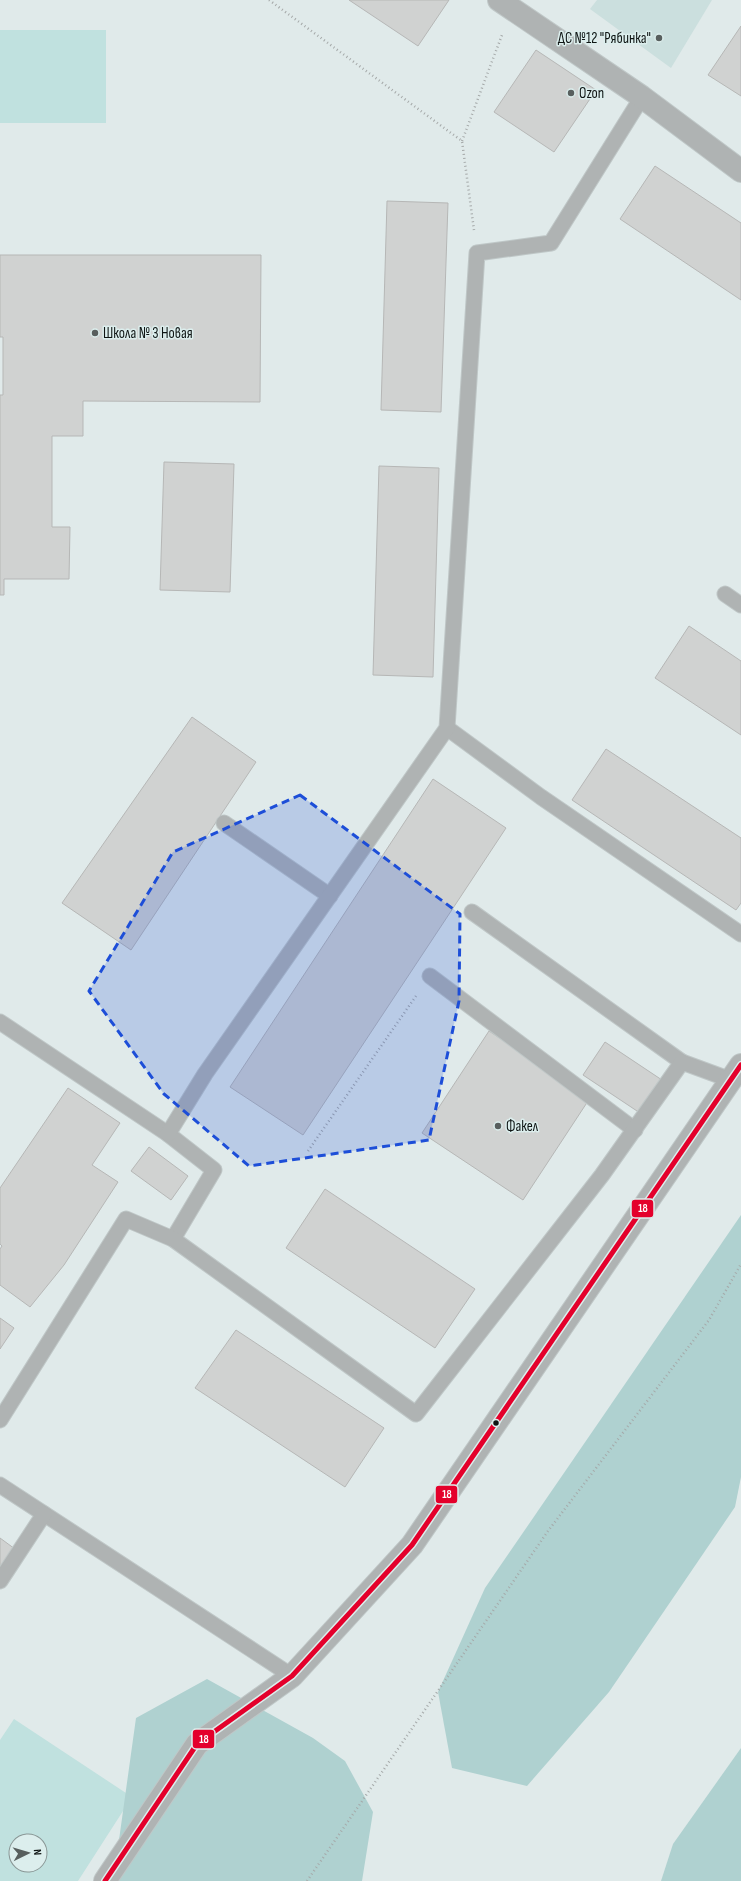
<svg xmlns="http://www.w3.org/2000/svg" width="741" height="1881" viewBox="0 0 741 1881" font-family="'Sofia Sans Condensed',sans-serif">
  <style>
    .built { fill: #cbdfde }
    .green { fill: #c0e1df; fill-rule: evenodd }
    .forest { fill: #afd1d0 }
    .building { fill: #d0d2d1; stroke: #b6b7b6 }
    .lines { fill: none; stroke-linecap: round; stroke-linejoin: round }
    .service-casing { stroke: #bfc7c7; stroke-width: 17 }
    .minor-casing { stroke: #bfc7c7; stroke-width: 24 }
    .path { stroke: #a5a9a9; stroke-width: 2.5; stroke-dasharray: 1 3; stroke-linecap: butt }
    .service { stroke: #afb3b3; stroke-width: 15 }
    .minor { stroke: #afb3b3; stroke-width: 22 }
    .bus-1-casing { stroke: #dceeed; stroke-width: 8 }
    .bus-1 { stroke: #e4002b; stroke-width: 5 }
    .marked { fill: #1d4ed8; fill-opacity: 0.2; stroke: #1d4ed8; stroke-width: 3; stroke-dasharray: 8 5; stroke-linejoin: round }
    .poi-dot { fill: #585f5e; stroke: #dceeed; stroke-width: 1.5 }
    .bus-dot { fill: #0e1413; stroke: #dceeed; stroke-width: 1.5 }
    .labels { text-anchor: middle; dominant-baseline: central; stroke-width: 3; stroke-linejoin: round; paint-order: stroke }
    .poi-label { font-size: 15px; fill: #0e1413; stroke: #dceeed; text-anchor: start }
    .line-badge { stroke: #dceeed; stroke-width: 1.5 }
    .badge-label { font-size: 11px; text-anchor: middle; font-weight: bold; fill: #fff }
  </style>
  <rect width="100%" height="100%" fill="#e0eaea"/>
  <path class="built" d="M597 0H712L671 68 590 9Z"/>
  <g class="green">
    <rect x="0" y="30" width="106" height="93"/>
    <path d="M14 1719 132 1797 78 1881H0V1740ZM16 1841H40V1865H16Z"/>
  </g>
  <g class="forest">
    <path d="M741 1215V1477L735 1507 609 1692 527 1786 452 1768 438 1692 485 1588Z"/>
    <path d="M207 1679 313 1738 345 1761 373 1812 362 1881H108L119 1840 136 1718Z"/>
    <path d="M741 1748V1881H661L673 1844Z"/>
  </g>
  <g class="building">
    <path d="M349 0H449L418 46Z"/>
    <path d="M741 26V96L708 75Z"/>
    <path d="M536 50 596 90 554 152 494 112Z"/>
    <path d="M655 166 741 223V300L620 219Z"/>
    <path d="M387 201 448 203 441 412 381 410Z"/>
    <path d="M0 255H261L260 402 83 401V436H52V527H70L69 579H4V595H0V395H3V337H0Z"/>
    <path d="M164 462 234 464 230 592 160 590Z"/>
    <path d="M379 466 439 468 433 677 373 675Z"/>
    <path d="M689 626 741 661V735L655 678Z"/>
    <path d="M192 717 256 762 131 950 62 903Z"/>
    <path d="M606 749 741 838V903L736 910 572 800Z"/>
    <path d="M433 779 506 828 303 1135 230 1087Z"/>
    <path d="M489 1031 590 1098 523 1200 422 1133Z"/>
    <path d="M605 1042 665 1082 643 1115 583 1075Z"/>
    <path d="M68 1088 120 1123 92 1165 118 1182 64 1265 30 1307 0 1285V1249L2 1246 0 1244V1188Z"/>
    <path d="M149 1147 188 1176 171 1200 131 1171Z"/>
    <path d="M325 1189 475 1289 435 1348 286 1248Z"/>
    <path d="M0 1318 14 1328 0 1349Z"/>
    <path d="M236 1330 384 1428 345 1487 195 1388Z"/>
    <path d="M0 1538 15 1549 0 1571Z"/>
  </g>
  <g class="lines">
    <defs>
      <g id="service">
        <path d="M725 594 741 605"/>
        <path d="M447 728 541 797 741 934"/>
        <path d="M224 823 330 896"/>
        <path d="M472 912 682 1062"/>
        <path d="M430 976 635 1130"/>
        <path d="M0 1022 168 1134 214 1170 173 1239"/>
        <path d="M168 1134 205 1074 447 728 477 253 551 243 642 97"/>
        <path d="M0 1420 126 1219 173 1239 416 1414 602 1175 682 1062 731 1080"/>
        <path d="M0 1485 292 1676"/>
        <path d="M0 1581 44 1514"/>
      </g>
      <g id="minor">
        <path d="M499 0 642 97 741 171"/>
        <path d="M105 1881 197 1744 292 1676 412 1545 741 1065"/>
      </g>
    </defs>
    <use href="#service" class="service-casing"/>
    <use href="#minor" class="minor-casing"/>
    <g class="path">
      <path d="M269 0 462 141 474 230"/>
      <path d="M462 141 502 35"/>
      <path d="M308 1151 416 996"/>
      <path d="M307 1881 548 1531 709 1320 741 1264"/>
    </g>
    <use href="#service" class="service"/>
    <use href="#minor" class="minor"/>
    <defs>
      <path id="bus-1" d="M105 1881 197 1744 292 1676 412 1545 741 1065"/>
    </defs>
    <use href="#bus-1" class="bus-1-casing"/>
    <use href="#bus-1" class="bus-1"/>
  </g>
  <path class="marked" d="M300 795 460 914 459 1001 429 1140 249 1166 164 1094 89 991 173 852Z"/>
  <g class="poi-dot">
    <circle cx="659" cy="38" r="4"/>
    <circle cx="571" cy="93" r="4"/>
    <circle cx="95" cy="333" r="4"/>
    <circle cx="498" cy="1126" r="4"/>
  </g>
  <circle class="bus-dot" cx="496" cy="1423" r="3.5"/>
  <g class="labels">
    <g class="poi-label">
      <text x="651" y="38" text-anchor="end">ДС №12 "Рябинка"</text>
      <text x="579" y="93">Ozon</text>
      <text x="103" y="333">Школа № 3 Новая</text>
      <text x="506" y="1126">Факел</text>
    </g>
  </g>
  <g class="line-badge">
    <rect x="631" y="1199" width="23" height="19" rx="4" fill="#e4002b"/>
    <rect x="435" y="1485" width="23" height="19" rx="4" fill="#e4002b"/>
    <rect x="192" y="1729" width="23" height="20" rx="4" fill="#e4002b"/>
  </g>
  <g class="badge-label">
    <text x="643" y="1212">18</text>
    <text x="447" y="1498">18</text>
    <text x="204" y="1743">18</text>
  </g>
  <g transform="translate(28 1853) rotate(85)"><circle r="19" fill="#dceeed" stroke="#8a9796"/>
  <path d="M0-3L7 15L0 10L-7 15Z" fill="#585f5e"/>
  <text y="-6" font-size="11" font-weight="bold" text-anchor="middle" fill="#0e1413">N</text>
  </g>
</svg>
